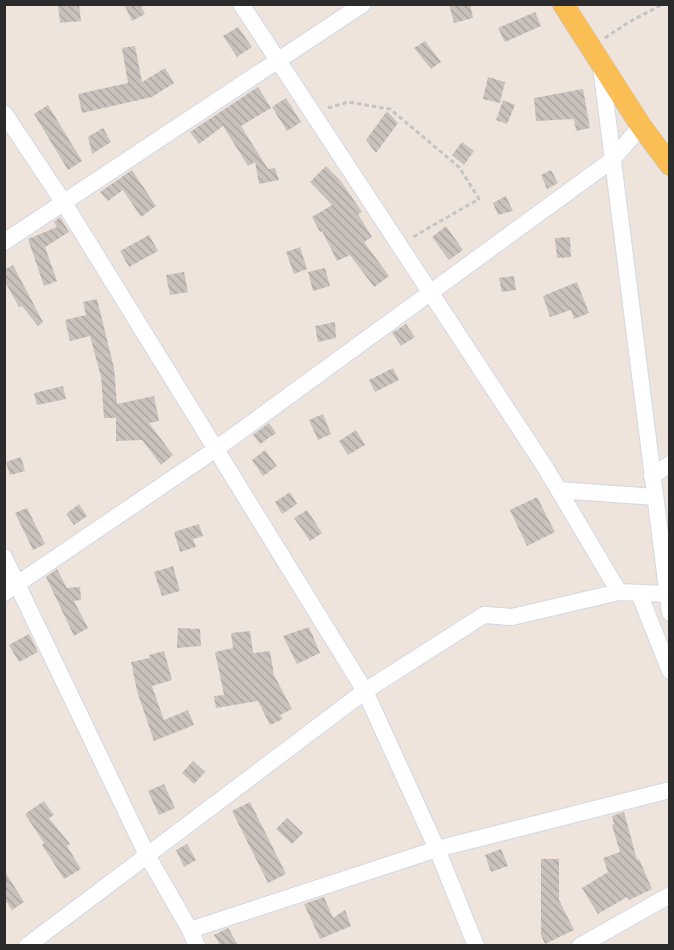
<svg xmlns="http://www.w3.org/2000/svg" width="674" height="950" viewBox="0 0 674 950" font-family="'Exo 2',sans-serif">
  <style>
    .building { fill: url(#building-back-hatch) }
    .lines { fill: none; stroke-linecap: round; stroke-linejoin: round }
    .minor-casing { stroke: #d1d8e5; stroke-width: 18 }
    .major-casing { stroke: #c4c4c4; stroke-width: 22 }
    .path { stroke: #c4c4c4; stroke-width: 3; stroke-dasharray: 4.5 3; stroke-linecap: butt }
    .minor { stroke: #fff; stroke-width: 16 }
    .major { stroke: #fbbe55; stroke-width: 21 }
  </style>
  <defs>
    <pattern id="building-back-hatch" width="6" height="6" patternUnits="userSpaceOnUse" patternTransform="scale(1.5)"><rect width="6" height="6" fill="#c9c1bc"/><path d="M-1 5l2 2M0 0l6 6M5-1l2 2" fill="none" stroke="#ada6a2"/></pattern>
  </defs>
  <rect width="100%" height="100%" fill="#eee4dc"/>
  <g class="building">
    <path d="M58 4H79L81 21 60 23Z"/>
    <path d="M124 4H140L145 14 132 21Z"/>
    <path d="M449 4H470L473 18 454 23Z"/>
    <path d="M535 12 541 26 505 42 498 28Z"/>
    <path d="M238 27 252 47 237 57 223 36Z"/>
    <path d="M425 41 441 62 431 69 414 48Z"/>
    <path d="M135 46 142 82 165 68 174 83 152 97 82 113 78 94 128 83 122 48Z"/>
    <path d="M488 77 505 82 500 103 483 99Z"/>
    <path d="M258 87 271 108 241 126 268 169 275 168 279 180 259 184 255 162 248 166 223 126 199 144 190 132Z"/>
    <path d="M583 89 590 128 576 131 574 119 536 121 534 98Z"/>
    <path d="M286 98 301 122 287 131 272 107Z"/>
    <path d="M503 100 515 105 507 124 496 120Z"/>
    <path d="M48 105 82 161 68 170 34 114Z"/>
    <path d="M387 111 398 123 376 153 366 140Z"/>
    <path d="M103 128 111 142 92 154 88 137Z"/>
    <path d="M462 142 474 151 464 165 452 155Z"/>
    <path d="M326 166 340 180 362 212 358 214 372 237 364 242 389 276 374 287 350 255 337 261 322 231 320 232 312 217 332 205 310 182Z"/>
    <path d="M132 170 156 206 141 217 123 190 108 201 100 192Z"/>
    <path d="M551 170 558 183 547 189 541 175Z"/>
    <path d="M506 196 513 211 498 215 493 203Z"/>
    <path d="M60 217 69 232 45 247 57 281 44 286 28 239 57 227 54 222Z"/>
    <path d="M446 226 463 250 449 260 432 237Z"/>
    <path d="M149 235 158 251 129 267 120 251Z"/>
    <path d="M570 237 571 257 557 258 555 238Z"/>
    <path d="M300 247 307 269 294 274 286 252Z"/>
    <path d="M13 265 43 322 38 326 22 306 19 307 4 280V270Z"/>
    <path d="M325 268 330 286 313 291 308 272Z"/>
    <path d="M184 272 188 292 170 295 166 275Z"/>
    <path d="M514 276 516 290 502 292 499 278Z"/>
    <path d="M577 282 589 313 574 319 571 310 550 317 543 296Z"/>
    <path d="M97 299 114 368 117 404 154 396 159 421 149 423 173 455 161 465 142 440 116 441V418H104L101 377 90 336 70 341 65 320 86 315 83 302Z"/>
    <path d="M335 322 336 338 318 342 315 326Z"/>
    <path d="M406 324 415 337 401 346 392 333Z"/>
    <path d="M393 368 399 380 375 392 369 380Z"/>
    <path d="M63 386 66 399 37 405 34 393Z"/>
    <path d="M323 414 331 434 318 440 309 420Z"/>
    <path d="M269 423 276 433 260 444 253 435Z"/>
    <path d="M356 430 365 445 348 455 339 441Z"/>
    <path d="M265 450 277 466 263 476 252 460Z"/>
    <path d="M21 457 25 471 10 475 6 462Z"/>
    <path d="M290 492 297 504 282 514 275 502Z"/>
    <path d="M537 497 555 532 527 546 510 510Z"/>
    <path d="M79 504 87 516 74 525 66 514Z"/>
    <path d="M27 508 45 544 33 550 15 513Z"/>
    <path d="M307 510 322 533 310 541 294 518Z"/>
    <path d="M199 524 203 536 193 539 196 547 180 552 174 532Z"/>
    <path d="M173 566 180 591 162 596 154 572Z"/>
    <path d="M57 569 67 588 80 587 81 600 74 601 88 628 74 636 46 577Z"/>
    <path d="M309 627 320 653 297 664 283 636Z"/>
    <path d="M178 628 200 629 201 646 177 648Z"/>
    <path d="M250 631 253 653 270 651 274 675 292 709 280 715 283 719 270 725 258 701 216 708 214 696 224 695 215 652 233 648 231 633Z"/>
    <path d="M29 634 38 652 19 662 9 645Z"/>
    <path d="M164 651 172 680 152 686 164 720 188 710 194 725 154 741 137 691 131 662 150 658 149 655Z"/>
    <path d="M193 761 205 772 194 784 182 773Z"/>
    <path d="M164 784 175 808 159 815 148 791Z"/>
    <path d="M44 801 54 815 49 818 70 844 67 846 81 869 64 879 42 845 44 843 25 814Z"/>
    <path d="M250 802 286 874 268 883 232 811Z"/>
    <path d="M624 812 637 860 639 859 652 889 629 900 627 897 598 914 582 888 608 872 603 858 620 852 612 825 614 824 612 816Z"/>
    <path d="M287 818 303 833 292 844 276 829Z"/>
    <path d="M187 844 196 860 184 867 176 850Z"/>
    <path d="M501 849 508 866 491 872 485 855Z"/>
    <path d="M541 859H559V900L574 930 545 944 541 935Z"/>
    <path d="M4 870 24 902 12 910 4 898Z"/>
    <path d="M324 897 333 918 345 910 351 926 320 939 304 904Z"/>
    <path d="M228 928 238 945H220L214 935Z"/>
  </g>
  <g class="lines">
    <defs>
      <g id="minor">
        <path d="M241 4 545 467 619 592"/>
        <path d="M601 66 670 613"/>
        <path d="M4 113 64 203 365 691 437 849 476 946"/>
        <path d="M4 242 363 4"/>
        <path d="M652 476 670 464"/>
        <path d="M559 490 655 497"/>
        <path d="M4 557 147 855 190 930 197 946"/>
        <path d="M4 593 216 449 612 160 641 126"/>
        <path d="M639 593 670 671"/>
        <path d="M190 930 437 849 670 790"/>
        <path d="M27 946 365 691 484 615 512 617 619 592 667 594"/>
        <path d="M580 946 670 895"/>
      </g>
      <path id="major" d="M563 4 641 126 670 165"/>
    </defs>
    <use href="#minor" class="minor-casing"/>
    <use href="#major" class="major-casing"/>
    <g class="path">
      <path d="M605 38 629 22 663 4"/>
      <path d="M328 108 348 102 390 109 459 167 479 199 413 237"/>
    </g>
    <use href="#minor" class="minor"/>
    <use href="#major" class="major"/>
  </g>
  <rect width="674" height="950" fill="none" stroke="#2b2b2b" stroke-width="12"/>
</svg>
